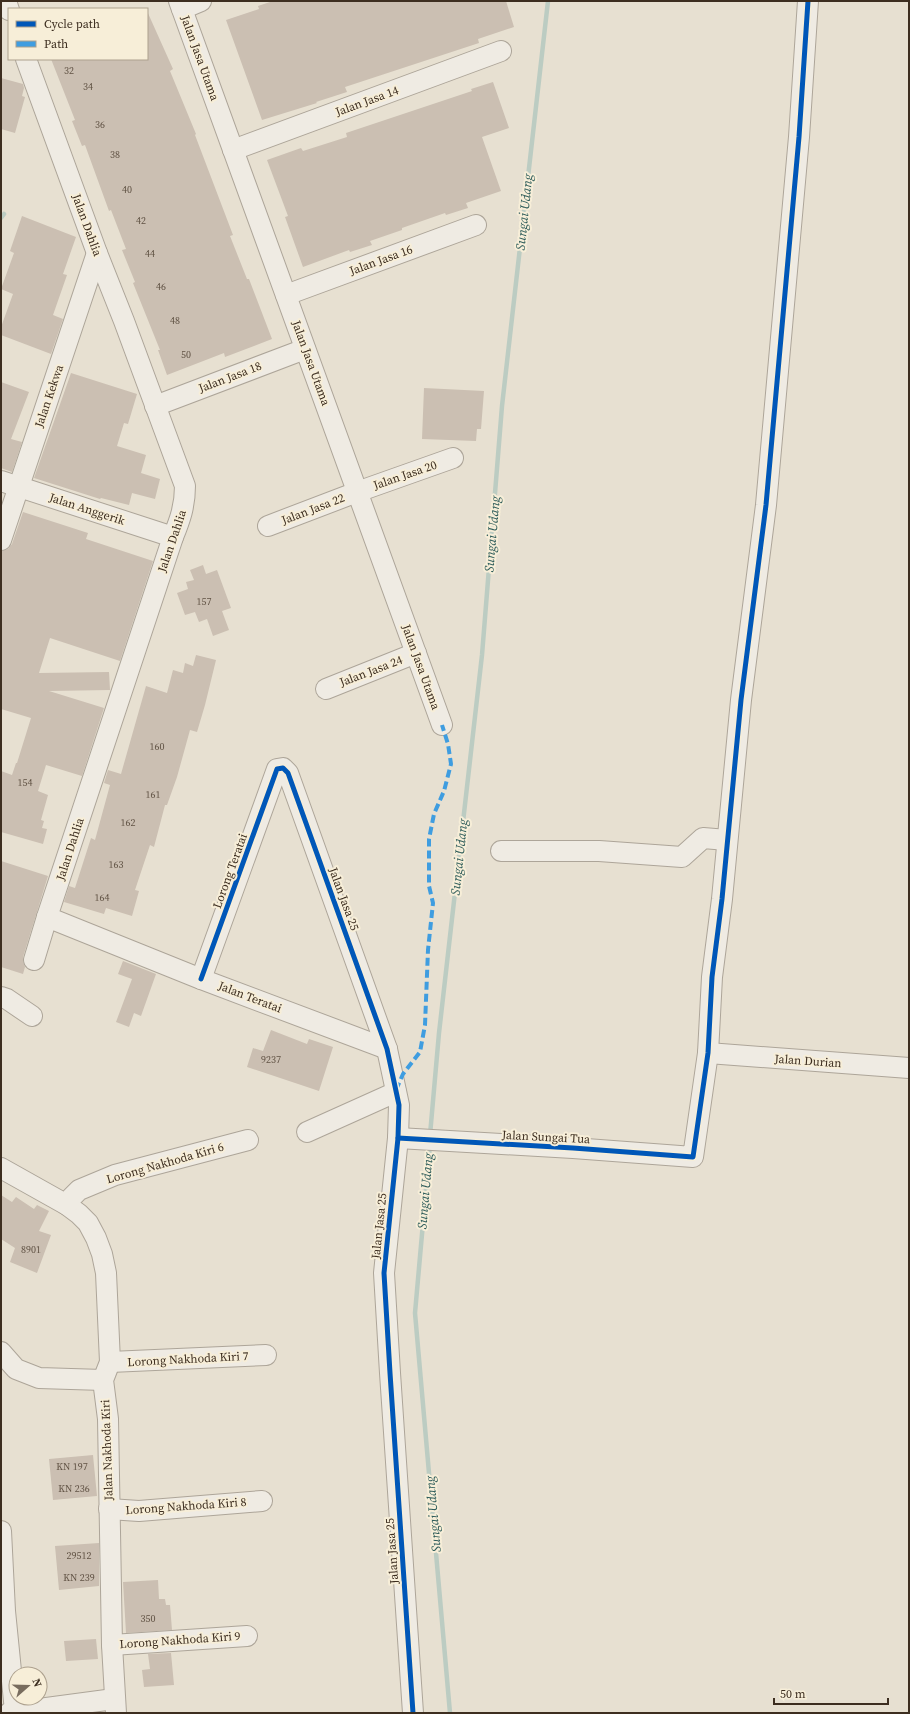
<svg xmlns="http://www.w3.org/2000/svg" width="910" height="1714" viewBox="0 0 910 1714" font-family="'Source Serif 4',serif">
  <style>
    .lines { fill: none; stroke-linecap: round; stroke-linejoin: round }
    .stream { stroke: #bcccc2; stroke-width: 4.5 }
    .building { fill: #cbbfb2 }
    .minor-casing { stroke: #ada599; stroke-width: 22 }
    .minor { stroke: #efebe3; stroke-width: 20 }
    .quiet { stroke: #3f9de0; stroke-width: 4; stroke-dasharray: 8 4; stroke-linecap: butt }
    .cycleway-casing { stroke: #f7eed8; stroke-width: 8 }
    .cycleway { stroke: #0057b8; stroke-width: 5 }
    .labels { text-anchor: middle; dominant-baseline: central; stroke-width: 4; stroke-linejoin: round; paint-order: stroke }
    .number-label { font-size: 10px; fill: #605244 }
    .street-label { font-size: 12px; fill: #3d2e20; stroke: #f7eed8 }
    .water-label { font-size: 13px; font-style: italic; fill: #2f5d5a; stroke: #f7eed8 }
  </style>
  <rect width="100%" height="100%" fill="#e7e0d1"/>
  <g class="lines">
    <g class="stream">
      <path d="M1 218 4 214"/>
      <path d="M430 1135 439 1033 482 655 502 406 548 1"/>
      <path d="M430 1144 415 1313 450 1713"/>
    </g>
  </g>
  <g class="building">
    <path d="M273 1H506L514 27 478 39 479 43 345 87 347 92 316 102 317 103 262 120 226 20 259 9 258 6Z"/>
    <path d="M147 11 173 69 170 71 196 134 195 135 233 235 230 236 247 279H249L272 339 225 357 224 353 167 375 158 350H160L133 283 135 282 122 250 126 249 111 210 109 211 85 145 82 146 72 121 75 120 51 59H147Z"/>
    <path d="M1 78 23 84 24 88 22 96 25 97 15 133 1 129Z"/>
    <path d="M493 82 509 128 482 137 501 191 466 203 468 208 446 215 445 213 402 228V230L370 241 372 245 350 252 349 250 303 267 285 217 288 216 267 160 301 148 303 151 347 137 346 133 472 91 471 89Z"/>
    <path d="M22 216 76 237 63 274 67 275 53 315 63 319 51 354 1 335V327L13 294 1 289 14 253 10 251Z"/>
    <path d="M71 373 137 394 128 424 124 423 117 446 146 455 141 473 160 479 155 499 132 493 129 505 101 498 100 499 34 478Z"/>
    <path d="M1 382 29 392 11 439 22 442 12 472 1 468Z"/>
    <path d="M424 388 484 391 481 429H477L476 441 422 439Z"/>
    <path d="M23 512 88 533 86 539 153 561 120 661 50 638 39 673 109 672 110 690 49 691 104 708 82 776 46 765 38 791 48 795 41 820 44 821 42 828 47 829 43 844 1 832V771L12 775 16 763H17L31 718 1 709V551L8 549 12 544Z"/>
    <path d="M203 565 206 574 217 570 231 608 222 611 229 630 213 636 207 619 199 622 195 612 185 615 177 593 188 589 186 582 194 580 190 570Z"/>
    <path d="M196 655 216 660 205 705 197 732 190 730 177 777 167 805H165L154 847 150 845 135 890 139 891 132 916 106 908 104 914 64 902 69 886 75 888 91 838 95 840 110 785 104 783 108 770 121 774 146 686 167 693 173 670 183 673 185 663 193 666Z"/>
    <path d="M1 861 48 876 23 957V962L25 967 23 974 1 967Z"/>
    <path d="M123 961 156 974 141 1016 134 1013 129 1027 116 1022 132 979 118 974Z"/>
    <path d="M271 1030 307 1044 309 1039 333 1047 319 1091 247 1067 253 1048 263 1051Z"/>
    <path d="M1 1195 12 1202 16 1197 34 1209 37 1205 49 1211 39 1231 51 1235 37 1273 10 1262 15 1248 1 1239Z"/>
    <path d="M93 1455 97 1496 53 1500 49 1459Z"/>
    <path d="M99 1543V1586L59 1590 55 1546Z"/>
    <path d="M158 1580 159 1599H165L166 1605H170L172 1630 126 1633 123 1582Z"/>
    <path d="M96 1639 98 1659 66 1661 64 1641Z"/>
    <path d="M171 1653 174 1685 144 1687 142 1670 150 1669 148 1654Z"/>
  </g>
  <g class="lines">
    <defs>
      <g id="minor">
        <path d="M6 1 9 10"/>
        <path d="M179 1 442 725"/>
        <path d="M182 9 201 1"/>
        <path d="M26 59 97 253 124 321 185 486C185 506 180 520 173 537L47 917 34 960"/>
        <path d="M233 150 501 51"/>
        <path d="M286 295 476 225"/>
        <path d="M155 406 305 349"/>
        <path d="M1 481 173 537"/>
        <path d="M268 526 357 492 453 458"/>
        <path d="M1 540 97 253"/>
        <path d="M326 689 416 653"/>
        <path d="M501 851H599L682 857 703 838 727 840"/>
        <path d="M47 917 201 979 387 1049"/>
        <path d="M201 979 277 769 283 768 288 773 387 1049 399 1105 398 1138 384 1273 390 1373 413 1713"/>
        <path d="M1 997 7 999 32 1016"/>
        <path d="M708 1053 909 1068"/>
        <path d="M307 1132 396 1092"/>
        <path d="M398 1138 573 1148 693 1157 708 1053 712 977 722 899 741 700 766 505 799 137 808 1"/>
        <path d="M1 1168 67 1205 79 1214 88 1223 96 1238 102 1254 106 1273 110 1362 103 1380 108 1419 112 1645 116 1713"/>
        <path d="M67 1205 72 1197 79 1190 115 1175 248 1140"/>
        <path d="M1 1352 16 1369 39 1378 103 1380"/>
        <path d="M110 1362 266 1355"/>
        <path d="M109 1509 139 1511 262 1501"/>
        <path d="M1 1531 5 1611 15 1711"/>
        <path d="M112 1645 247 1636"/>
        <path d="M9 1713 114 1699"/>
      </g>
    </defs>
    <use href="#minor" class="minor-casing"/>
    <use href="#minor" class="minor"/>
    <path class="quiet" d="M396 1090 403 1074 420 1052 425 1025 428 950 433 903 429 886V839L434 814 444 791 451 764 448 744 442 725"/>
    <defs>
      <g id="cycleway">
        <path d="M201 979 277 769 283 768 288 773 387 1049 399 1105 398 1138 384 1273 390 1373 413 1713"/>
        <path d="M398 1138 573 1148 693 1157 708 1053 712 977 722 899 741 700 766 505 799 137 808 1"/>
      </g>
    </defs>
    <use href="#cycleway" class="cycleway-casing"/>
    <use href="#cycleway" class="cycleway"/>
  </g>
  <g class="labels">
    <g class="number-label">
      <text x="69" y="70">32</text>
      <text x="88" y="86">34</text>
      <text x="100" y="124">36</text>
      <text x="115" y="154">38</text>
      <text x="127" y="189">40</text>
      <text x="141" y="220">42</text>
      <text x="150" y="253">44</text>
      <text x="161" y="286">46</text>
      <text x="175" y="320">48</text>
      <text x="186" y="354">50</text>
      <text x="204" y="601">157</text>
      <text x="157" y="746">160</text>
      <text x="25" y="782">154</text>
      <text x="153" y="794">161</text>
      <text x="128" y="822">162</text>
      <text x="116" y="864">163</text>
      <text x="102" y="897">164</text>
      <text x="271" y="1059">9237</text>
      <text x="31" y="1249">8901</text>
      <text x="72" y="1466">KN 197</text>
      <text x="74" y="1488">KN 236</text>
      <text x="79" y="1555">29512</text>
      <text x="79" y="1577">KN 239</text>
      <text x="148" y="1618">350</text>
    </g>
    <g class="street-label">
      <text transform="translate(200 58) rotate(70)">Jalan Jasa Utama</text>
      <text transform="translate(367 101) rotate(-20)">Jalan Jasa 14</text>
      <text transform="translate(87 225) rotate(70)">Jalan Dahlia</text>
      <text transform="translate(381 260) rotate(-20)">Jalan Jasa 16</text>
      <text transform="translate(311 363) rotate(70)">Jalan Jasa Utama</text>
      <text transform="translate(230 377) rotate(-21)">Jalan Jasa 18</text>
      <text transform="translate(49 396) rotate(-71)">Jalan Kekwa</text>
      <text transform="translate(405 475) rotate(-19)">Jalan Jasa 20</text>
      <text transform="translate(87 509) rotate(18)">Jalan Anggerik</text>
      <text transform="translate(313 509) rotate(-21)">Jalan Jasa 22</text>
      <text transform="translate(172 541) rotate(-71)">Jalan Dahlia</text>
      <text transform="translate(421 667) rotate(70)">Jalan Jasa Utama</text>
      <text transform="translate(371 671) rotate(-21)">Jalan Jasa 24</text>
      <text transform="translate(70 849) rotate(-72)">Jalan Dahlia</text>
      <text transform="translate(230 871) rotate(-70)">Lorong Teratai</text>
      <text transform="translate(344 899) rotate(70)">Jalan Jasa 25</text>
      <text transform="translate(250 997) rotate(21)">Jalan Teratai</text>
      <text transform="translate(808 1061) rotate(4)">Jalan Durian</text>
      <text transform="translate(546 1137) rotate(3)">Jalan Sungai Tua</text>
      <text transform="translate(165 1163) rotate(-16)">Lorong Nakhoda Kiri 6</text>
      <text transform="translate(379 1226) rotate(-84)">Jalan Jasa 25</text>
      <text transform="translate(188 1359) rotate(-3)">Lorong Nakhoda Kiri 7</text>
      <text transform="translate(107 1450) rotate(-92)">Jalan Nakhoda Kiri</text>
      <text transform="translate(186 1506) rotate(-4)">Lorong Nakhoda Kiri 8</text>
      <text transform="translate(392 1551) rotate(-94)">Jalan Jasa 25</text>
      <text transform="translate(180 1640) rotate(-4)">Lorong Nakhoda Kiri 9</text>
    </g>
    <g class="water-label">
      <text transform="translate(524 212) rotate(-84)">Sungai Udang</text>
      <text transform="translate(492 534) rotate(-85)">Sungai Udang</text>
      <text transform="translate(459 857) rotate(-84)">Sungai Udang</text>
      <text transform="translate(425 1191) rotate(-85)">Sungai Udang</text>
      <text transform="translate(433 1514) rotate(-95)">Sungai Udang</text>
    </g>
  </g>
  <rect width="910" height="1714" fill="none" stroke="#3d2e20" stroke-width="4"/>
  <rect x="8" y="8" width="140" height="52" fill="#f7eed8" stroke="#ada18e"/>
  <rect x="16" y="21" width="20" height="6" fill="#0057b8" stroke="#ada18e"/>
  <text x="44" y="28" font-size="12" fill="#3d2e20">Cycle path</text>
  <rect x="16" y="41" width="20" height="6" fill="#3f9de0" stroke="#ada18e"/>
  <text x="44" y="48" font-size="12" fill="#3d2e20">Path</text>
  <g transform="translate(28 1686) rotate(70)"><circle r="19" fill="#f7eed8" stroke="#ada18e"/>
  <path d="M0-3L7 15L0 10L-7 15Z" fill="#786c5e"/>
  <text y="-6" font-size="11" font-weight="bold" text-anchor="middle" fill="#3d2e20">N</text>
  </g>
  <path d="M774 1698v6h114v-6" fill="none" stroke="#3d2e20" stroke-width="2"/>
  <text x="780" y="1698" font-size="12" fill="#3d2e20" stroke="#f7eed8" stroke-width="3" paint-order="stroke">50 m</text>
</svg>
